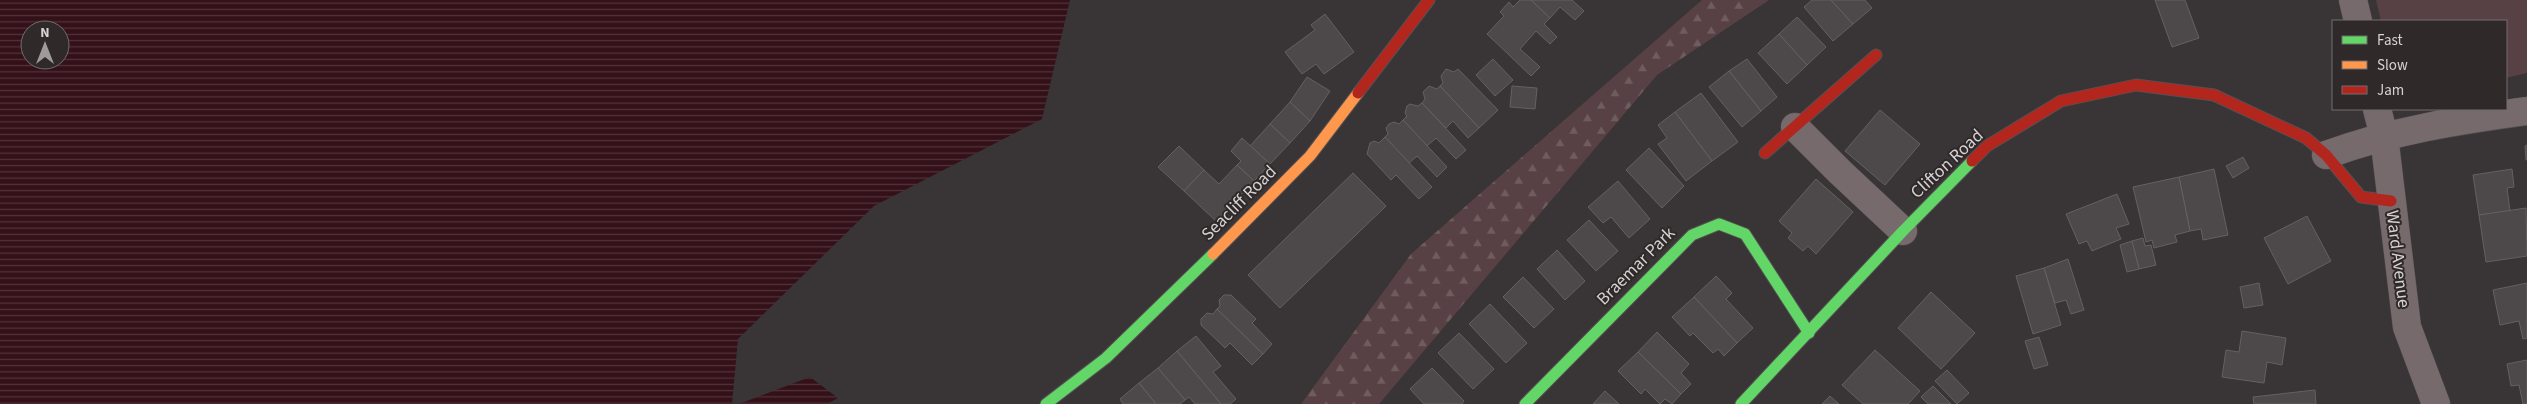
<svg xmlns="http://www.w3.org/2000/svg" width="2527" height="404" viewBox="0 0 2527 404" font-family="'Source Sans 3',sans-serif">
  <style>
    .green { fill: #584144 }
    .forest { fill: url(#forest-firs) }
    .water { fill: url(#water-rules); fill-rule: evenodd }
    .building { fill: #4d494a; stroke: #646161 }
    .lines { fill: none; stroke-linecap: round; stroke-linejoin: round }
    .street-casing { stroke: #545152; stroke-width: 29 }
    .fast-casing { stroke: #545152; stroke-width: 13 }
    .slow-casing { stroke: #545152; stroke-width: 13 }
    .jam-casing { stroke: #545152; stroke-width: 13 }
    .street { stroke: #776a6c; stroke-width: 28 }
    .fast { stroke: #63d668; stroke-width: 11 }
    .slow { stroke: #ff974d; stroke-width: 11 }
    .jam { stroke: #b3261e; stroke-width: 11 }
    .labels { text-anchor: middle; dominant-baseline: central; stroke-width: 4; stroke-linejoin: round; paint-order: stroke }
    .street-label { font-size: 18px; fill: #d6d2d3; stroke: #30292a }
  </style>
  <defs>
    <pattern id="forest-firs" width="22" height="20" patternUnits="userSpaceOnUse" patternTransform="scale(1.25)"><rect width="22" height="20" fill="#584144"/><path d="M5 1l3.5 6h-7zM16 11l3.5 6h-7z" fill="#6f5c5e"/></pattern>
    <pattern id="water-rules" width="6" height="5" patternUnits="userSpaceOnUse" patternTransform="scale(1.25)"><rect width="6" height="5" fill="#341119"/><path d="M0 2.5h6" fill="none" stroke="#51333a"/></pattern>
  </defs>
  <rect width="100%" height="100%" fill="#393435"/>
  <path class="green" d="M2376 0H2527V73L2506 78V21H2381Z"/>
  <path class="forest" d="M1702 0H1769L1657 75 1379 404H1301L1411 254Z"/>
  <g class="water">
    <path d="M0 0H1070L1042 119 874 206 738 339 732 404H0ZM30 30H60V60H30Z"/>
    <path d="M810 377 838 398 827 404H739Z"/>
  </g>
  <g class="building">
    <path d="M1520 0H1531L1550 18 1544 24 1557 37 1550 44 1536 31 1520 49 1540 67 1531 76 1487 34 1504 16 1500 12 1509 2 1513 7Z"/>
    <path d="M1531 0H1572L1584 11 1575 20 1560 7 1550 18Z"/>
    <path d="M1812 0H1831L1853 24 1833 41 1804 7Z"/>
    <path d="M1831 0H1865L1872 8 1853 24Z"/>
    <path d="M2155 0H2185L2199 38 2172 47Z"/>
    <path d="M1325 14 1354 52 1324 74 1316 64 1302 74 1285 52 1315 30 1311 25Z"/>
    <path d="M1797 17 1826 47 1807 65 1779 34Z"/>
    <path d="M1779 34 1807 65 1787 84 1758 53Z"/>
    <path d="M1493 59 1513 80 1495 96 1476 75Z"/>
    <path d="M1747 59 1777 97 1761 111 1729 71Z"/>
    <path d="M1446 69 1454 72 1458 69 1498 110 1479 128 1440 86 1443 83 1441 76Z"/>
    <path d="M1729 71 1761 111 1742 127 1709 87Z"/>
    <path d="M1307 77 1330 91 1310 121 1290 102Z"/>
    <path d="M1429 86 1437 89 1440 86 1479 128 1468 138 1453 121 1446 128 1422 103 1425 99 1423 92Z"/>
    <path d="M1512 86 1537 88 1535 109 1510 107Z"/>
    <path d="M1701 93 1738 142 1712 161 1675 112Z"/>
    <path d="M1290 102 1310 121 1290 143 1270 124Z"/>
    <path d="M1422 103 1466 150 1456 159 1436 138 1427 146 1403 120 1407 116 1405 113 1407 106 1410 104 1418 106Z"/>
    <path d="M1880 110 1920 144 1885 185 1845 151Z"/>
    <path d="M1675 112 1712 161 1686 181 1658 144 1667 138 1658 125Z"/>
    <path d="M1403 120 1447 167 1437 177 1417 156 1409 163 1385 137 1388 134 1386 128 1389 124 1394 122 1399 124Z"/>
    <path d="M1270 124 1290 143 1270 164 1250 146Z"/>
    <path d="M1385 137 1432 187 1419 199 1396 175 1391 180 1367 154 1370 143 1374 141 1379 143Z"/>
    <path d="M1242 138 1270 164 1254 181 1237 165 1241 161 1231 151Z"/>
    <path d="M2527 145V160H2526L2525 146Z"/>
    <path d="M1179 146 1204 170 1184 191 1158 167Z"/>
    <path d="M1649 148 1684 186 1662 208 1626 170Z"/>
    <path d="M2243 157 2249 168 2233 178 2226 166Z"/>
    <path d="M1237 165 1254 181 1216 221 1184 191 1204 170 1219 184Z"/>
    <path d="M2214 169 2228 235 2203 240 2201 229 2190 231 2179 177Z"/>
    <path d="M2512 169 2514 187 2507 188 2510 211 2479 215 2473 175Z"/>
    <path d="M1353 173 1386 206 1280 308 1248 275Z"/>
    <path d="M2179 177 2190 231 2175 235 2177 242 2154 248 2152 240 2146 242 2133 187Z"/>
    <path d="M1816 179 1853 212 1816 254 1808 246 1803 251 1788 238 1792 233 1779 221Z"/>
    <path d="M1618 181 1650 219 1629 238 1611 217 1603 223 1588 207Z"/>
    <path d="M2117 194 2129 224 2116 228 2121 239 2092 251 2087 241 2079 244 2066 214Z"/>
    <path d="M2526 208 2527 256 2486 262 2479 215Z"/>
    <path d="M2307 216 2331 261 2288 284 2264 238Z"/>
    <path d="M1589 220 1618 251 1596 271 1567 240Z"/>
    <path d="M2143 238 2145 246 2151 245 2156 265 2139 269 2132 241Z"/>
    <path d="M2132 241 2139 269 2127 272 2120 245Z"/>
    <path d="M1557 250 1585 281 1565 300 1537 269Z"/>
    <path d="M2068 259 2084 310 2071 314 2066 300 2055 303 2044 268Z"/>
    <path d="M2044 268 2061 325 2033 334 2016 276Z"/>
    <path d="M1716 276 1732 293 1726 299 1753 328 1737 343 1694 297Z"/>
    <path d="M1523 277 1554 309 1534 328 1503 297Z"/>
    <path d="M2259 283 2263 305 2244 308 2240 287Z"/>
    <path d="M2527 283V338L2523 339 2519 321 2500 325 2493 290Z"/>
    <path d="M1931 292 1975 333 1941 369 1898 328Z"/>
    <path d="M1224 295H1231L1256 319 1252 323 1272 344 1263 354 1217 309 1220 306 1219 300Z"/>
    <path d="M1694 297 1737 343 1724 356 1718 349 1713 353 1693 333 1690 336 1672 317Z"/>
    <path d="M1490 304 1527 343 1506 363 1469 324Z"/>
    <path d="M1217 309 1263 354 1252 365 1230 343 1225 348 1201 325V319L1207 313 1213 314Z"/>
    <path d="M2242 331 2286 338 2282 365 2267 362 2264 383 2222 377 2226 350 2239 352Z"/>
    <path d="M1657 332 1689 364 1681 373 1691 384 1681 394 1638 352Z"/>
    <path d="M1459 333 1494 369 1473 389 1438 353Z"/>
    <path d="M1196 336 1221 366 1213 372 1236 399 1230 404H1221L1177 351Z"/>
    <path d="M2039 337 2048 365 2034 369 2025 341Z"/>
    <path d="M1875 350 1920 391 1908 404H1863L1842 385Z"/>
    <path d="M1177 351 1221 404H1195L1189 397 1185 400 1158 368Z"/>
    <path d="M1638 352 1681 394 1672 404 1665 399 1660 404 1645 389 1641 394 1618 371Z"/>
    <path d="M2527 360V404H2523L2519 385 2511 386 2507 364Z"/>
    <path d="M1158 368 1185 400 1180 404H1156L1139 383Z"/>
    <path d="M1432 368 1464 401 1462 404H1424L1410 389Z"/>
    <path d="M1947 370 1969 393 1957 404 1935 381Z"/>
    <path d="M1139 383 1156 404H1123L1120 399Z"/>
    <path d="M1933 386 1951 404H1928L1921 397Z"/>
    <path d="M2315 390 2316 404H2254L2253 397Z"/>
    <path d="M1605 391 1619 404H1593Z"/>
    <path d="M1830 396 1839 404H1822Z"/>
  </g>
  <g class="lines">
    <defs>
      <g id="street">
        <path d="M2353 0 2358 21"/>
        <path d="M2377 109 2384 136 2407 327 2436 404"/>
        <path d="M1795 127 1840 172 1903 231"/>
        <path d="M2326 155C2391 131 2459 120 2527 111"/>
      </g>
      <g id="fast">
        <path d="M1046 404 1106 358 1213 254"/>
        <path d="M1525 404 1692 235 1719 224 1745 234 1809 333"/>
        <path d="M1741 404 1903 231 1972 161"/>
      </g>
      <path id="slow" d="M1213 254 1310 156 1358 93"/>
      <g id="jam">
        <path d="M1358 93 1429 0"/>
        <path d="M1765 153 1876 55"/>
        <path d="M1972 161 1987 146 2061 101 2136 85 2214 95 2306 138 2326 155 2361 197 2391 201"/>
      </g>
    </defs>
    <use href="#street" class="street-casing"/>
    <use href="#fast" class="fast-casing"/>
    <use href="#slow" class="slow-casing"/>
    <use href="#jam" class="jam-casing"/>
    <use href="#street" class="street"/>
    <use href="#fast" class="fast"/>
    <use href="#slow" class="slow"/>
    <use href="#jam" class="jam"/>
  </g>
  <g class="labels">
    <g class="street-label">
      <text transform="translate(1947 164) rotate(-43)">Clifton Road</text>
      <text transform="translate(1239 203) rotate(-45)">Seacliff Road</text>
      <text transform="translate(2398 259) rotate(83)">Ward Avenue</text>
      <text transform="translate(1636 266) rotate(-45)">Braemar Park</text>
    </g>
  </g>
  <rect x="2332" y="20" width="175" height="90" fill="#30292a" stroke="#726d6e"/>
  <rect x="2342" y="36" width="25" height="8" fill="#63d668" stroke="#726d6e"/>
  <text x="2377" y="45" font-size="15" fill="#d6d2d3">Fast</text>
  <rect x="2342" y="61" width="25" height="8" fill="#ff974d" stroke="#726d6e"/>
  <text x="2377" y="70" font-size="15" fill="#d6d2d3">Slow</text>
  <rect x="2342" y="86" width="25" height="8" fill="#b3261e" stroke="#726d6e"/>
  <text x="2377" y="95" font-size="15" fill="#d6d2d3">Jam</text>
  <g transform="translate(45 45)"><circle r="24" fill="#30292a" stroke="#726d6e"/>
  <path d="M0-4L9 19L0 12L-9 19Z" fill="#9f9b9c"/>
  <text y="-8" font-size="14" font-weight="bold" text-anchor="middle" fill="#d6d2d3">N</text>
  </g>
</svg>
